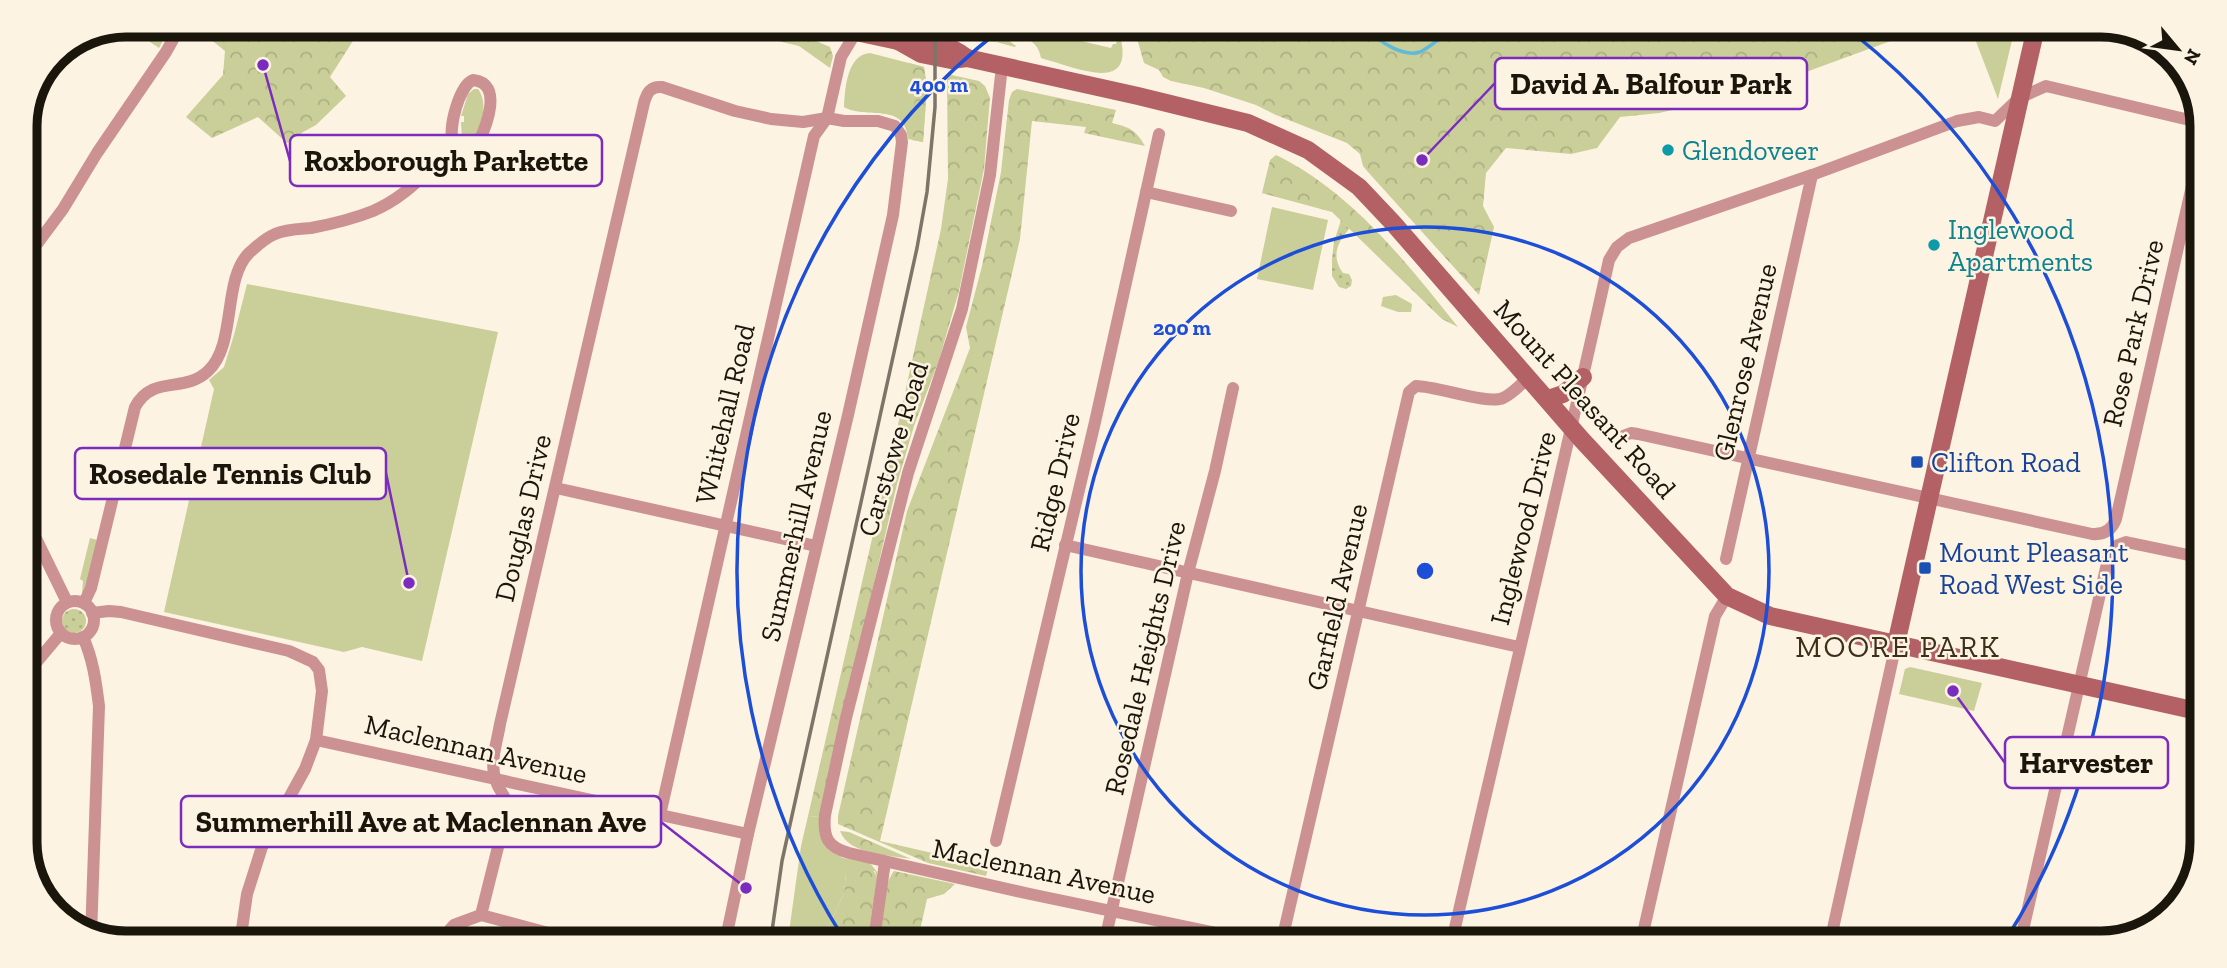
<svg xmlns="http://www.w3.org/2000/svg" width="2227" height="968" viewBox="0 0 2227 968" font-family="'Zilla Slab',serif">
  <style>
    .green { fill: #cace98 }
    .forest { fill: url(#forest-crowns) }
    .garden { fill: url(#garden-dots) }
    .lines { fill: none; stroke-linecap: round; stroke-linejoin: round }
    .stream { stroke: #5fbada; stroke-width: 3.5 }
    .street { stroke: #cc9293; stroke-width: 12 }
    .secondary { stroke: #b36165; stroke-width: 18 }
    .rail { stroke: #7c7568; stroke-width: 3.5 }
    .ring { fill: none; stroke: #1d4ed8; stroke-width: 3.5 }
    .culture-dot { fill: #0f9aa8; stroke: #fcf3e2; stroke-width: 2.5 }
    .transit-dot { fill: #1a4fb4; stroke: #fcf3e2; stroke-width: 2.5 }
    .labels { text-anchor: middle; dominant-baseline: central; stroke-width: 5; stroke-linejoin: round; paint-order: stroke }
    .culture-label { font-size: 28px; fill: #0d838f; stroke: #fcf3e2; text-anchor: start }
    .street-label { font-size: 28px; fill: #1b160c; stroke: #fcf3e2 }
    .transit-label { font-size: 28px; fill: #164399; stroke: #fcf3e2; text-anchor: start }
    .neighbourhood-label { font-size: 30px; letter-spacing: 2px; fill: #3c3019; stroke: #fcf3e2 }
    .rim { fill: none; stroke: #1b160c; stroke-width: 9 }
    .centre { fill: #1d4ed8; stroke: #fcf3e2; stroke-width: 3.5 }
    .ring-label { font-size: 21px; text-anchor: middle; font-weight: bold; fill: #1d4ed8; stroke: #fcf3e2; stroke-width: 5; stroke-linejoin: round; paint-order: stroke }
    .leader { fill: none; stroke: #7b2cbf; stroke-width: 2.5 }
    .callout-dot { fill: #7b2cbf; stroke: #fcf3e2; stroke-width: 2.5 }
    .callout { fill: #fcf3e2; stroke: #7b2cbf; stroke-width: 2.5 }
    .callout-label { font-size: 30px; text-anchor: middle; font-weight: bold; fill: #1b160c }
  </style>
  <defs>
    <pattern id="forest-crowns" width="20" height="18" patternUnits="userSpaceOnUse" patternTransform="scale(1.75)"><rect width="20" height="18" fill="#cace98"/><path d="M2 6a3 3 0 1 1 6 0M12 15a3 3 0 1 1 6 0" fill="none" stroke="#adb082"/></pattern>
    <pattern id="garden-dots" width="8" height="8" patternUnits="userSpaceOnUse" patternTransform="scale(1.75)"><rect width="8" height="8" fill="#cace98"/><path d="M2 2h.1M6 6h.1" fill="none" stroke="#adb082" stroke-width="1.8" stroke-linecap="round"/></pattern>
  </defs>
  <rect width="100%" height="100%" fill="#fcf3e2"/>
  <g class="green">
    <path d="M125 25H171L159 48Z"/>
    <path d="M975 28H1001L993 39 996 42 1008 40 1016 46 1015 47 973 36Z"/>
    <path d="M1016 28H1026L1111 48 1113 44H1116L1119 32C1138 96 1078 68 1044 59L1041 58C1039 47 1034 42 1024 37L1022 39 1018 36Z"/>
    <path d="M1972 31 2014 32 1998 99Z"/>
    <path d="M870 53 924 67 927 87 923 142 908 139C905 101 866 120 844 107 845 88 847 55 870 53Z"/>
    <path d="M474 89H478C489 103 482 132 469 143L462 138 461 122H464V116H461L468 94Z"/>
    <path d="M1272 207 1328 220 1313 290 1257 279Z"/>
    <path d="M247 284 498 332 422 661 362 647 344 652 164 612 214 389 209 380 224 367 234 335Z"/>
    <path d="M1396 295 1412 304 1411 312H1398L1381 306 1383 297Z"/>
    <path d="M90 538 97 540 85 591 82 593 83 581 80 579Z"/>
    <path d="M1910 667 1982 683 1974 711 1899 694 1905 669Z"/>
    <path d="M808 816 820 817 836 854 843 858 870 863 877 872V878L875 871 846 873 844 893 823 939H788L801 846Z"/>
  </g>
  <g class="forest">
    <path d="M193 25H363L330 77 346 96 316 125 303 132 287 143 258 117 212 138 186 117 223 75 225 51Z"/>
    <path d="M747 27H783L830 47 833 56 830 68 799 46 774 40 759 30Z"/>
    <path d="M1134 28 1918 31 1749 93 1659 113 1620 117 1597 148 1571 154 1506 148 1486 173 1483 206 1494 227 1479 295 1368 172 1363 166 1360 154 1347 143 1276 115 1256 105 1204 88 1171 81 1163 77 1159 70 1144 63Z"/>
    <path d="M909 63 924 67 927 87 923 142 912 140V112L918 87 913 76 901 70V65Z"/>
    <path d="M947 74 979 81 985 86 990 98 984 169 959 291 939 360 914 426 897 484 820 817 808 816 890 461 941 229 948 179Z"/>
    <path d="M1017 89 1116 110 1112 123C1129 127 1136 130 1145 146L1084 133 1086 127 1032 121 1020 239 880 841 989 866 986 876 928 863 838 824V816L907 511 970 348 966 327 982 266 1001 172 1009 100 1012 92Z"/>
    <path d="M1276 155C1352 192 1406 262 1458 327L1442 319 1332 212 1262 193 1270 160Z"/>
    <path d="M840 831 849 832 911 859C889 855 849 855 840 831Z"/>
    <path d="M864 867C872 868 874 870 877 878L868 939H823L844 893 846 873 849 870Z"/>
    <path d="M894 871 955 884 944 894 927 899 918 939H880C883 918 881 888 894 871Z"/>
  </g>
  <g class="garden">
    <path d="M1341 220 1349 229C1337 243 1331 256 1343 273L1349 274 1352 280 1351 286 1346 289 1339 287 1332 276V259L1334 242Z"/>
    <circle cx="74" cy="621" r="12"/>
  </g>
  <g class="lines">
    <path class="stream" d="M1372 29C1377 43 1405 57 1420 52 1430 48 1442 35 1452 30"/>
    <g class="street">
      <path d="M1002 66 990 175 962 309 908 473 846 718 825 815C823 837 827 847 849 853L1030 894 1250 940"/>
      <path d="M473 80C504 83 486 127 478 144L468 149 461 150C457 147 455 147 453 142 448 128 459 86 473 80Z"/>
      <path d="M1146 192 1231 211"/>
      <path d="M25 260 63 209 97 153 166 52 181 25"/>
      <path d="M1623 436 1631 433 1638 434 2092 534C2104 535 2112 530 2116 519L2202 142"/>
      <path d="M556 488 816 546"/>
      <path d="M25 516 67 602"/>
      <path d="M1065 545 1519 647"/>
      <path d="M1726 559 1812 175"/>
      <circle cx="75" cy="620" r="19"/>
      <path d="M84 603 91 588 135 407C153 374 184 394 208 371 237 344 222 280 249 253 257 246 265 238 275 234 286 229 299 229 311 228 332 224 353 219 373 211 410 195 426 170 456 146"/>
      <path d="M92 613 109 611 121 612 289 651 313 662 319 670 322 691 316 740 305 769 262 847 247 894 241 936"/>
      <path d="M83 637C93 659 96 682 99 706L91 936"/>
      <path d="M25 676 61 633"/>
      <path d="M316 740 748 834"/>
      <path d="M660 815 814 136 827 118 841 57 856 32"/>
      <path d="M996 841 1095 422 1159 134"/>
      <path d="M481 915 508 807C506 796 499 791 496 781 489 763 497 743 500 724L644 103C647 92 651 86 662 87L735 111 771 119 803 122 827 118 844 121H878L895 126 901 135 902 142 893 215 848 415 748 834 726 938"/>
      <path d="M481 915 567 938"/>
      <path d="M443 937 454 925 481 915"/>
      <path d="M874 939 885 862"/>
      <path d="M1105 940 1188 573 1215 471 1233 388"/>
      <path d="M1282 940 1409 392 1416 386C1437 386 1488 405 1503 398 1512 394 1520 385 1528 378"/>
      <path d="M1452 941C1504 714 1559 487 1609 260L1617 247 1629 238 1812 175 1957 121 1979 117 1995 121 2019 98 2046 86 2202 123"/>
      <path d="M1641 942 1715 616 1727 596"/>
      <path d="M1830 942 1896 644"/>
      <path d="M2020 943 2108 559 2118 545 2126 542 2198 557"/>
    </g>
    <g class="secondary">
      <path d="M809 27 815 29 856 32 898 41 921 54 951 60 967 58 1138 96 1248 123 1308 150 1359 187 1393 223 1582 440 1727 596 1770 616 2197 711"/>
      <path d="M898 41C927 39 944 41 967 58"/>
      <path d="M1548 399 1563 394 1583 377"/>
      <path d="M1896 644 2035 32"/>
    </g>
    <path class="rail" d="M771 938 782 861 917 248 927 192 935 107V28"/>
  </g>
  <g class="ring">
    <circle cx="1425" cy="571" r="344"/>
    <path d="M842 936A688 688 0 0 1 1001 29M1853 33A688 688 0 0 1 2005 941"/>
  </g>
  <g class="culture-dot">
    <circle cx="1668" cy="150" r="7"/>
    <circle cx="1934" cy="245" r="7"/>
  </g>
  <g class="transit-dot">
    <rect x="1910" y="455" width="14" height="14" rx="3.5"/>
    <rect x="1918" y="561" width="14" height="14" rx="3.5"/>
  </g>
  <g class="labels">
    <g class="culture-label">
      <text x="1682" y="150">Glendoveer</text>
      <text x="1948" y="229">Inglewood<tspan x="1948" dy="32">Apartments</tspan></text>
    </g>
    <g class="street-label">
      <text transform="translate(2133 333) rotate(-77)">Rose Park Drive</text>
      <text transform="translate(1745 362) rotate(-77)">Glenrose Avenue</text>
      <text transform="translate(1585 399) rotate(48)">Mount Pleasant Road</text>
      <text transform="translate(725 414) rotate(-77)">Whitehall Road</text>
      <text transform="translate(893 449) rotate(-73)">Carstowe Road</text>
      <text transform="translate(1055 482) rotate(-77)">Ridge Drive</text>
      <text transform="translate(523 518) rotate(-77)">Douglas Drive</text>
      <text transform="translate(796 526) rotate(-77)">Summerhill Avenue</text>
      <text transform="translate(1523 528) rotate(-76)">Inglewood Drive</text>
      <text transform="translate(1337 597) rotate(-77)">Garfield Avenue</text>
      <text transform="translate(1145 658) rotate(-77)">Rosedale Heights Drive</text>
      <text transform="translate(476 749) rotate(13)">Maclennan Avenue</text>
      <text transform="translate(1044 871) rotate(12)">Maclennan Avenue</text>
    </g>
    <g class="transit-label">
      <text x="1931" y="462">Clifton Road</text>
      <text x="1939" y="552">Mount Pleasant<tspan x="1939" dy="32">Road West Side</tspan></text>
    </g>
    <g class="neighbourhood-label">
      <text x="1898" y="647">MOORE PARK</text>
    </g>
  </g>
  <path d="M0 0H2227V968H0ZM126 37H2101A89 89 0 0 1 2190 126V842A89 89 0 0 1 2101 931H126A89 89 0 0 1 37 842V126A89 89 0 0 1 126 37Z" fill="#fcf3e2" fill-rule="evenodd"/>
  <path class="rim" d="M126 37H2101A89 89 0 0 1 2190 126V842A89 89 0 0 1 2101 931H126A89 89 0 0 1 37 842V126A89 89 0 0 1 126 37Z"/>
  <circle cx="1425" cy="571" r="10" class="centre"/>
  <g class="ring-label">
    <text x="939" y="92">400 m</text>
    <text x="1182" y="335">200 m</text>
  </g>
  <path class="leader" d="M1422 160L1495 83M263 65L290 161M409 583L386 473M1953 691L2005 763M746 888L661 822"/>
  <g class="callout-dot">
    <circle cx="1422" cy="160" r="7"/>
    <circle cx="263" cy="65" r="7"/>
    <circle cx="409" cy="583" r="7"/>
    <circle cx="1953" cy="691" r="7"/>
    <circle cx="746" cy="888" r="7"/>
  </g>
  <g class="callout">
    <rect x="1495" y="58" width="312" height="51" rx="7"/>
    <rect x="290" y="135" width="312" height="51" rx="7"/>
    <rect x="75" y="448" width="311" height="51" rx="7"/>
    <rect x="2005" y="737" width="163" height="51" rx="7"/>
    <rect x="181" y="796" width="480" height="51" rx="7"/>
  </g>
  <g class="callout-label">
    <text x="1651" y="94">David A. Balfour Park</text>
    <text x="446" y="171">Roxborough Parkette</text>
    <text x="230" y="484">Rosedale Tennis Club</text>
    <text x="2086" y="773">Harvester</text>
    <text x="421" y="832">Summerhill Ave at Maclennan Ave</text>
  </g>
  <g transform="translate(2178 49) rotate(119)" stroke="#fcf3e2" stroke-width="5" paint-order="stroke">
  <path d="M0-5L12 26L0 18L-12 26Z" fill="#1b160c"/>
  <text y="-10" font-size="19" font-weight="bold" text-anchor="middle" fill="#1b160c">N</text>
  </g>
</svg>
